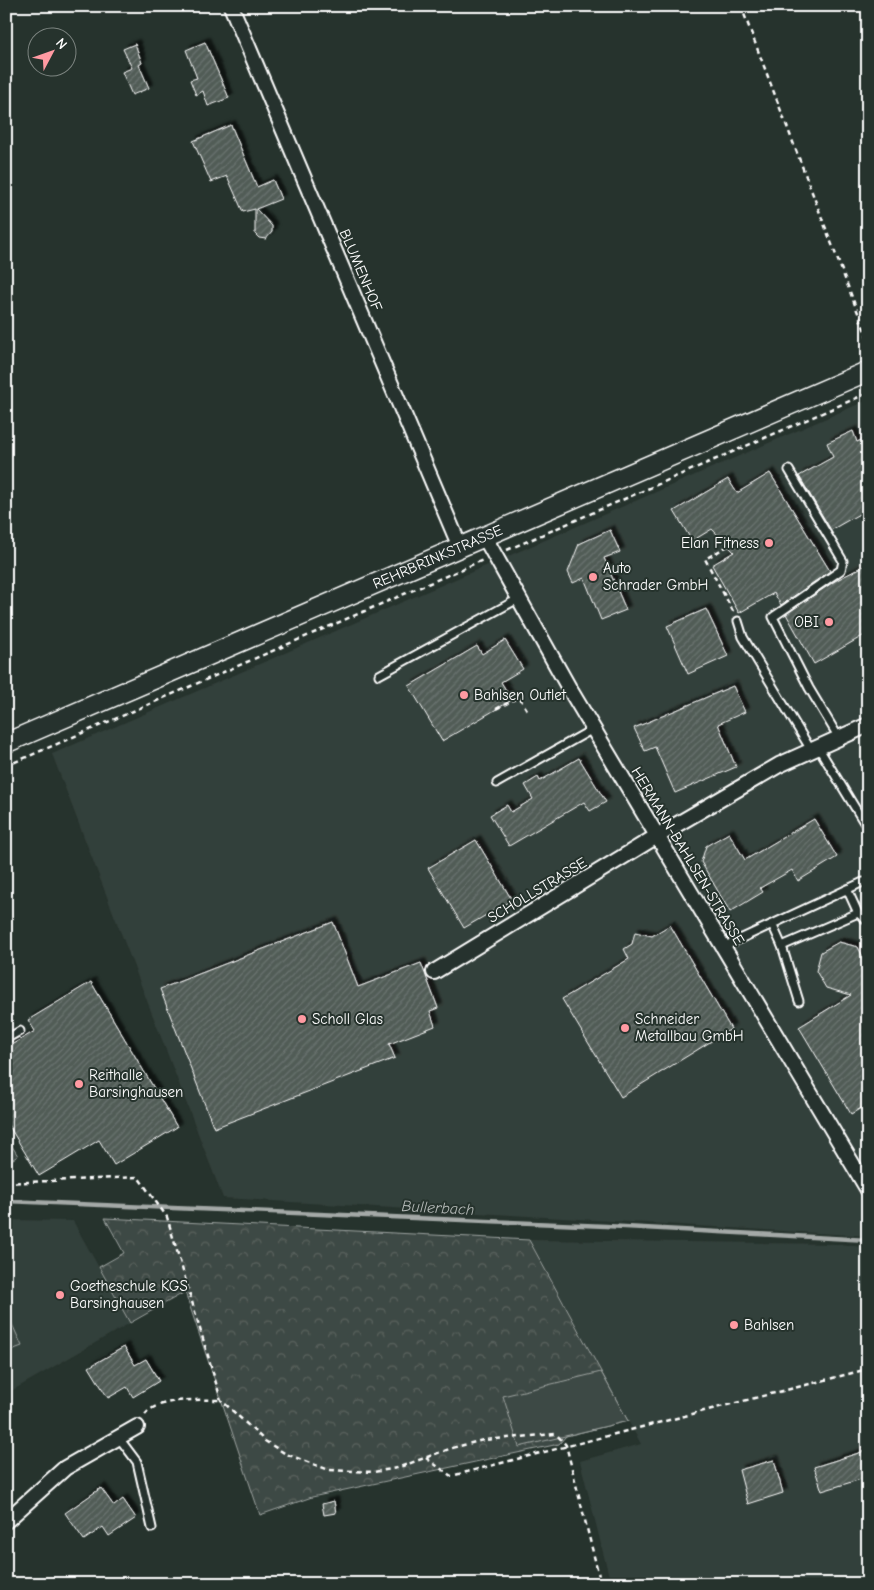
<svg xmlns="http://www.w3.org/2000/svg" width="874" height="1590" viewBox="0 0 874 1590" font-family="'Comic Neue',sans-serif">
  <style>
    .built { fill: #333f3a }
    .forest { fill: url(#forest-crowns); stroke: #9ea4a2 }
    .pitch { fill: #3e4944; stroke: #9ea4a2 }
    .lines { fill: none; stroke-linecap: round; stroke-linejoin: round }
    .stream { stroke: #a4a9a7; stroke-width: 4.5 }
    .building { fill: url(#building-hatch); stroke: #fff; filter: url(#shadow) }
    .service-casing { stroke: #fff; stroke-width: 11 }
    .minor-casing { stroke: #fff; stroke-width: 18 }
    .secondary-casing { stroke: #fff; stroke-width: 22 }
    .path { stroke: #fff; stroke-width: 2.5; stroke-dasharray: 5 4; stroke-linecap: butt }
    .service { stroke: #26332d; stroke-width: 7 }
    .minor { stroke: #26332d; stroke-width: 14 }
    .secondary { stroke: #26332d; stroke-width: 19 }
    .poi-dot { fill: #ff9aa2; stroke: #26332d; stroke-width: 2 }
    .labels { text-anchor: middle; dominant-baseline: central; stroke-width: 4; stroke-linejoin: round; paint-order: stroke }
    .street-label { font-size: 15px; fill: #fff; stroke: #26332d }
    .poi-label { font-size: 15px; fill: #fff; stroke: #26332d; text-anchor: start }
    .water-label { font-size: 16px; font-style: italic; fill: #b3b8b6; stroke: #26332d }
  </style>
  <defs>
    <pattern id="forest-crowns" width="20" height="18" patternUnits="userSpaceOnUse" patternTransform="scale(1.25)"><rect width="20" height="18" fill="#3e4944"/><path d="M2 6a3 3 0 1 1 6 0M12 15a3 3 0 1 1 6 0" fill="none" stroke="#5b6460"/></pattern>
    <pattern id="building-hatch" width="6" height="6" patternUnits="userSpaceOnUse" patternTransform="scale(1.25)"><rect width="6" height="6" fill="#515c57"/><path d="M-1 1l2-2M0 6l6-6M5 7l2-2" fill="none" stroke="#6b7470"/></pattern>
    <filter id="shadow"><feDropShadow dx="4.5" dy="-4.5" stdDeviation="1" flood-color="#0009"/></filter>
  </defs>
  <rect width="100%" height="100%" fill="#26332d"/>
  <filter id="ink" filterUnits="userSpaceOnUse"><feTurbulence type="fractalNoise" baseFrequency=".02" numOctaves="2"/><feDisplacementMap in="SourceGraphic" scale="10" xChannelSelector="R" yChannelSelector="G"/><feConvolveMatrix kernelMatrix="1 2 1 2 8 2 1 2 1" color-interpolation-filters="sRGB"/></filter>
  <g filter="url(#ink)">
    <g class="built">
      <path d="M868 400V1236L223 1198 52 754Z"/>
      <path d="M6 1220 73 1221 130 1323 6 1394Z"/>
      <path d="M529 1240 840 1244 868 1248V1584H611L580 1461 641 1444Z"/>
    </g>
    <path class="forest" d="M105 1218 529 1240 628 1421 566 1436 559 1444 312 1497 260 1515 185 1292 130 1323 99 1267 124 1253Z"/>
    <g class="pitch">
      <path d="M6 1136 18 1156 6 1163Z"/>
      <path d="M6 1311 22 1346 6 1352Z"/>
      <path d="M601 1372 628 1421 519 1447 503 1396Z"/>
    </g>
    <g class="lines">
      <path class="stream" d="M6 1201 606 1226 868 1240"/>
    </g>
    <g class="building">
      <path d="M205 42 229 98 208 106 203 91 196 95 190 80 197 78 186 50Z"/>
      <path d="M135 44 142 63 139 65 149 88 132 95 122 72 132 68 123 49Z"/>
      <path d="M231 125 257 187 273 180 281 199 256 209 272 226V232L266 239 259 238 255 234V209L243 212 227 176 211 182 193 141Z"/>
      <path d="M853 431 857 442 868 437V509L831 530 799 476 833 457 827 443Z"/>
      <path d="M770 473 830 571 781 605 774 593 739 613 712 565 734 552 712 529 692 541 674 511 728 479 737 493Z"/>
      <path d="M610 530 620 552 604 558 626 610 601 620 584 578 573 583 568 572 579 544Z"/>
      <path d="M868 564V633L814 664 786 614 835 581Z"/>
      <path d="M706 609 728 656 688 674 667 626Z"/>
      <path d="M505 640 523 669 501 682 512 700 442 741 409 686 477 646 482 654Z"/>
      <path d="M733 686 745 712 718 724 736 767 675 793 655 747 645 751 634 728Z"/>
      <path d="M579 758 606 802 590 811 584 802 509 846 490 815 507 805 511 812 533 799 525 785 538 777 540 781Z"/>
      <path d="M814 819 837 857 798 881 792 870 760 888 763 892 730 912 701 862 706 846 729 833 745 860Z"/>
      <path d="M476 840 512 900 464 928 428 868Z"/>
      <path d="M333 922 358 987 421 963 438 1008 430 1011 435 1026 389 1044 395 1058 214 1128 160 989Z"/>
      <path d="M670 925 731 1029 621 1097 562 999 629 959 624 949 632 944 635 932 652 936Z"/>
      <path d="M839 942 858 947 867 965 862 984 868 985V1104L851 1114 799 1027 851 995 826 988 816 971 821 952Z"/>
      <path d="M91 982 177 1127 114 1165 99 1140 39 1176 6 1121V1048L35 1031 28 1020Z"/>
      <path d="M124 1347 135 1365 146 1359 159 1381 133 1397 127 1387 108 1398 89 1367Z"/>
      <path d="M865 1451 868 1461V1477L822 1491 814 1467Z"/>
      <path d="M774 1460 783 1493 748 1504 739 1470Z"/>
      <path d="M101 1488 114 1506 123 1499 136 1518 109 1536 103 1527 84 1540 65 1513Z"/>
      <path d="M334 1501 336 1513 324 1515 322 1504Z"/>
    </g>
    <g class="lines">
      <defs>
        <g id="service">
          <path d="M789 470 843 561 841 570 773 617 809 688 839 738"/>
          <path d="M738 621 743 637 811 750"/>
          <path d="M379 675 518 599"/>
          <path d="M818 747 868 829"/>
          <path d="M497 783 593 729"/>
          <path d="M858 913 868 922"/>
          <path d="M772 924 782 946 799 1001"/>
          <path d="M782 946 858 913 847 889"/>
          <path d="M723 947 863 882"/>
          <path d="M6 1039 20 1031"/>
          <path d="M119 1438 137 1462 152 1528"/>
        </g>
        <g id="minor">
          <path d="M231 6 460 547"/>
          <path d="M484 536 569 688 868 1190"/>
          <path d="M434 972 657 836 779 765 868 725"/>
          <path d="M6 1521 65 1468 137 1427"/>
        </g>
        <g id="secondary">
          <path id="s1" d="M6 743 868 371"/>
        </g>
      </defs>
      <use href="#service" class="service-casing"/>
      <use href="#minor" class="minor-casing"/>
      <use href="#secondary" class="secondary-casing"/>
      <g class="path">
        <path d="M741 6 868 339"/>
        <path d="M728 546 705 559 734 613"/>
        <path d="M507 550 868 393"/>
        <path d="M496 709 519 697 529 713"/>
        <path d="M6 766 483 560"/>
        <path d="M6 1183 138 1177 167 1217 221 1400 265 1441 286 1454 329 1470 374 1472 397 1468 452 1448 483 1440 556 1434 566 1445 601 1584"/>
        <path d="M145 1415C157 1397 201 1400 221 1400"/>
        <path d="M426 1458 451 1476 864 1370 868 1360"/>
      </g>
      <use href="#service" class="service"/>
      <use href="#minor" class="minor"/>
      <use href="#secondary" class="secondary"/>
    </g>
  </g>
  <g class="poi-dot">
    <circle cx="769" cy="543" r="5"/>
    <circle cx="593" cy="577" r="5"/>
    <circle cx="829" cy="622" r="5"/>
    <circle cx="464" cy="695" r="5"/>
    <circle cx="302" cy="1019" r="5"/>
    <circle cx="625" cy="1028" r="5"/>
    <circle cx="79" cy="1084" r="5"/>
    <circle cx="60" cy="1295" r="5"/>
    <circle cx="734" cy="1325" r="5"/>
  </g>
  <g class="labels">
    <g class="street-label">
      <text transform="translate(361 270) rotate(67)">BLUMENHOF</text>
      <text stroke="none"><textPath href="#s1" startOffset="470">REHRBRINKSTRASSE</textPath></text>
      <text transform="translate(688 856) rotate(59)">HERMANN-BAHLSEN-STRASSE</text>
      <text transform="translate(537 890) rotate(-31)">SCHOLLSTRASSE</text>
    </g>
    <g class="poi-label">
      <text x="759" y="543" text-anchor="end">Elan Fitness</text>
      <text x="603" y="568">Auto<tspan x="603" dy="17">Schrader GmbH</tspan></text>
      <text x="819" y="622" text-anchor="end">OBI</text>
      <text x="474" y="695">Bahlsen Outlet</text>
      <text x="312" y="1019">Scholl Glas</text>
      <text x="635" y="1019">Schneider<tspan x="635" dy="17">Metallbau GmbH</tspan></text>
      <text x="89" y="1075">Reithalle<tspan x="89" dy="17">Barsinghausen</tspan></text>
      <text x="70" y="1286">Goetheschule KGS<tspan x="70" dy="17">Barsinghausen</tspan></text>
      <text x="744" y="1325">Bahlsen</text>
    </g>
    <g class="water-label">
      <text transform="translate(438 1208) rotate(3)">Bullerbach</text>
    </g>
  </g>
  <rect width="874" height="1590" fill="none" stroke="#26332d" stroke-width="25"/>
  <rect x="12" y="12" width="849" height="1565" fill="none" stroke="#fff" stroke-width="2" filter="url(#ink)"/>
  <g transform="translate(52 52) rotate(49)"><circle r="24" fill="#26332d" stroke="#7d8581"/>
  <path d="M0-4L9 19L0 12L-9 19Z" fill="#ff9aa2"/>
  <text y="-8" font-size="14" font-weight="bold" text-anchor="middle" fill="#ffffff">N</text>
  </g>
</svg>
